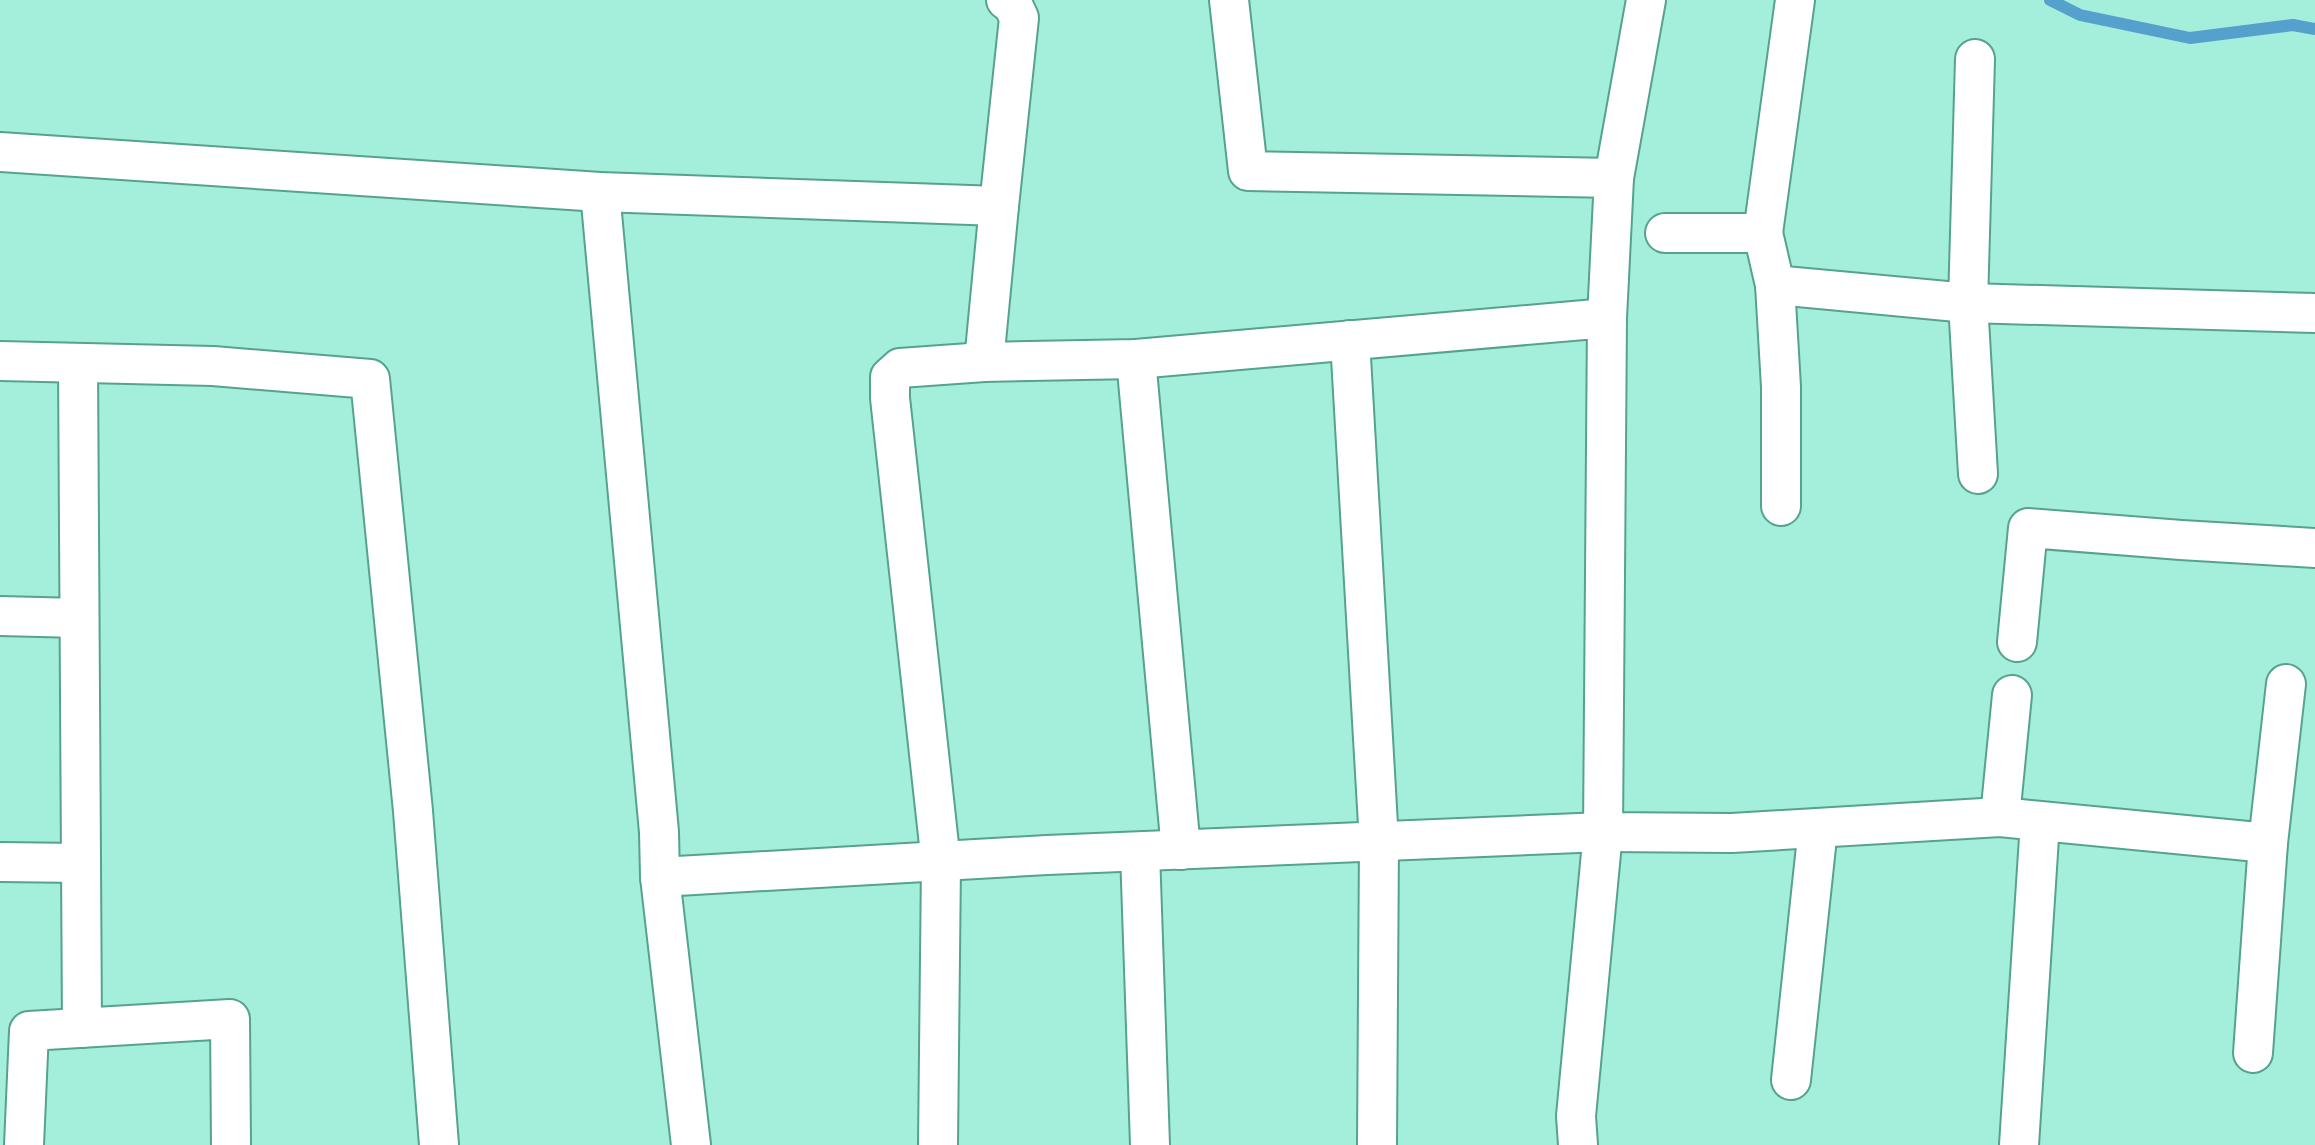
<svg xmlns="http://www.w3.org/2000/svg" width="2315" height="1145" viewBox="0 0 2315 1145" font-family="Helvetica,sans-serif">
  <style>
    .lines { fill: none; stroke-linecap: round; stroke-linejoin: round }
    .stream { stroke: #55a0cc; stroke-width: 12 }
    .minor-casing { stroke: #56a28f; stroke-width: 42 }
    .minor { stroke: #fff; stroke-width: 38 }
  </style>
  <rect width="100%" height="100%" fill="#a3efdb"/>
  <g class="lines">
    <path class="stream" d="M2050 0 2080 15 2190 38 2293 25 2315 29"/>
    <defs>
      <g id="minor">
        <path d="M1229 0 1248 171 1614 178 1607 318"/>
        <path d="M1975 59 1968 303 1978 474"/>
        <path d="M0 152 600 192 999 206 1019 18 1013 5 1006 0"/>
        <path d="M1614 178 1646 0"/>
        <path d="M600 192 659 832 660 877 691 1145"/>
        <path d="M999 206 984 362 1136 359 1607 318 1603 832 1732 833 2000 817 2268 843"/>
        <path d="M1665 233H1763L1775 285 1968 303 2315 313"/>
        <path d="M1763 233 1795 0"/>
        <path d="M1775 285 1781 387V506"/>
        <path d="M1350 340 1379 842 1377 1145"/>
        <path d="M1136 359 1181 850"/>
        <path d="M0 361 213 366 370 379 413 811 439 1145"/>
        <path d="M78 363 82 1028"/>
        <path d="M0 616 79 618"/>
        <path d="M2017 642 2028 528 2181 540 2315 548"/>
        <path d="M2000 817 2012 695"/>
        <path d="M1140 852 1150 1145"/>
        <path d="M0 862 81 863"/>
        <path d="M660 877 1047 855 1603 832 1576 1116 1578 1145"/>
        <path d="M2253 1053 2268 843 2286 684"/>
        <path d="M1791 1080 1818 828"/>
        <path d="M24 1145 29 1031 230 1019 231 1145"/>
        <path d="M938 1145 941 863 890 398V377L900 368 984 362"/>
        <path d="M2019 1145 2040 822"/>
      </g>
    </defs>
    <use href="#minor" class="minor-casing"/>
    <use href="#minor" class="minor"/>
  </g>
</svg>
